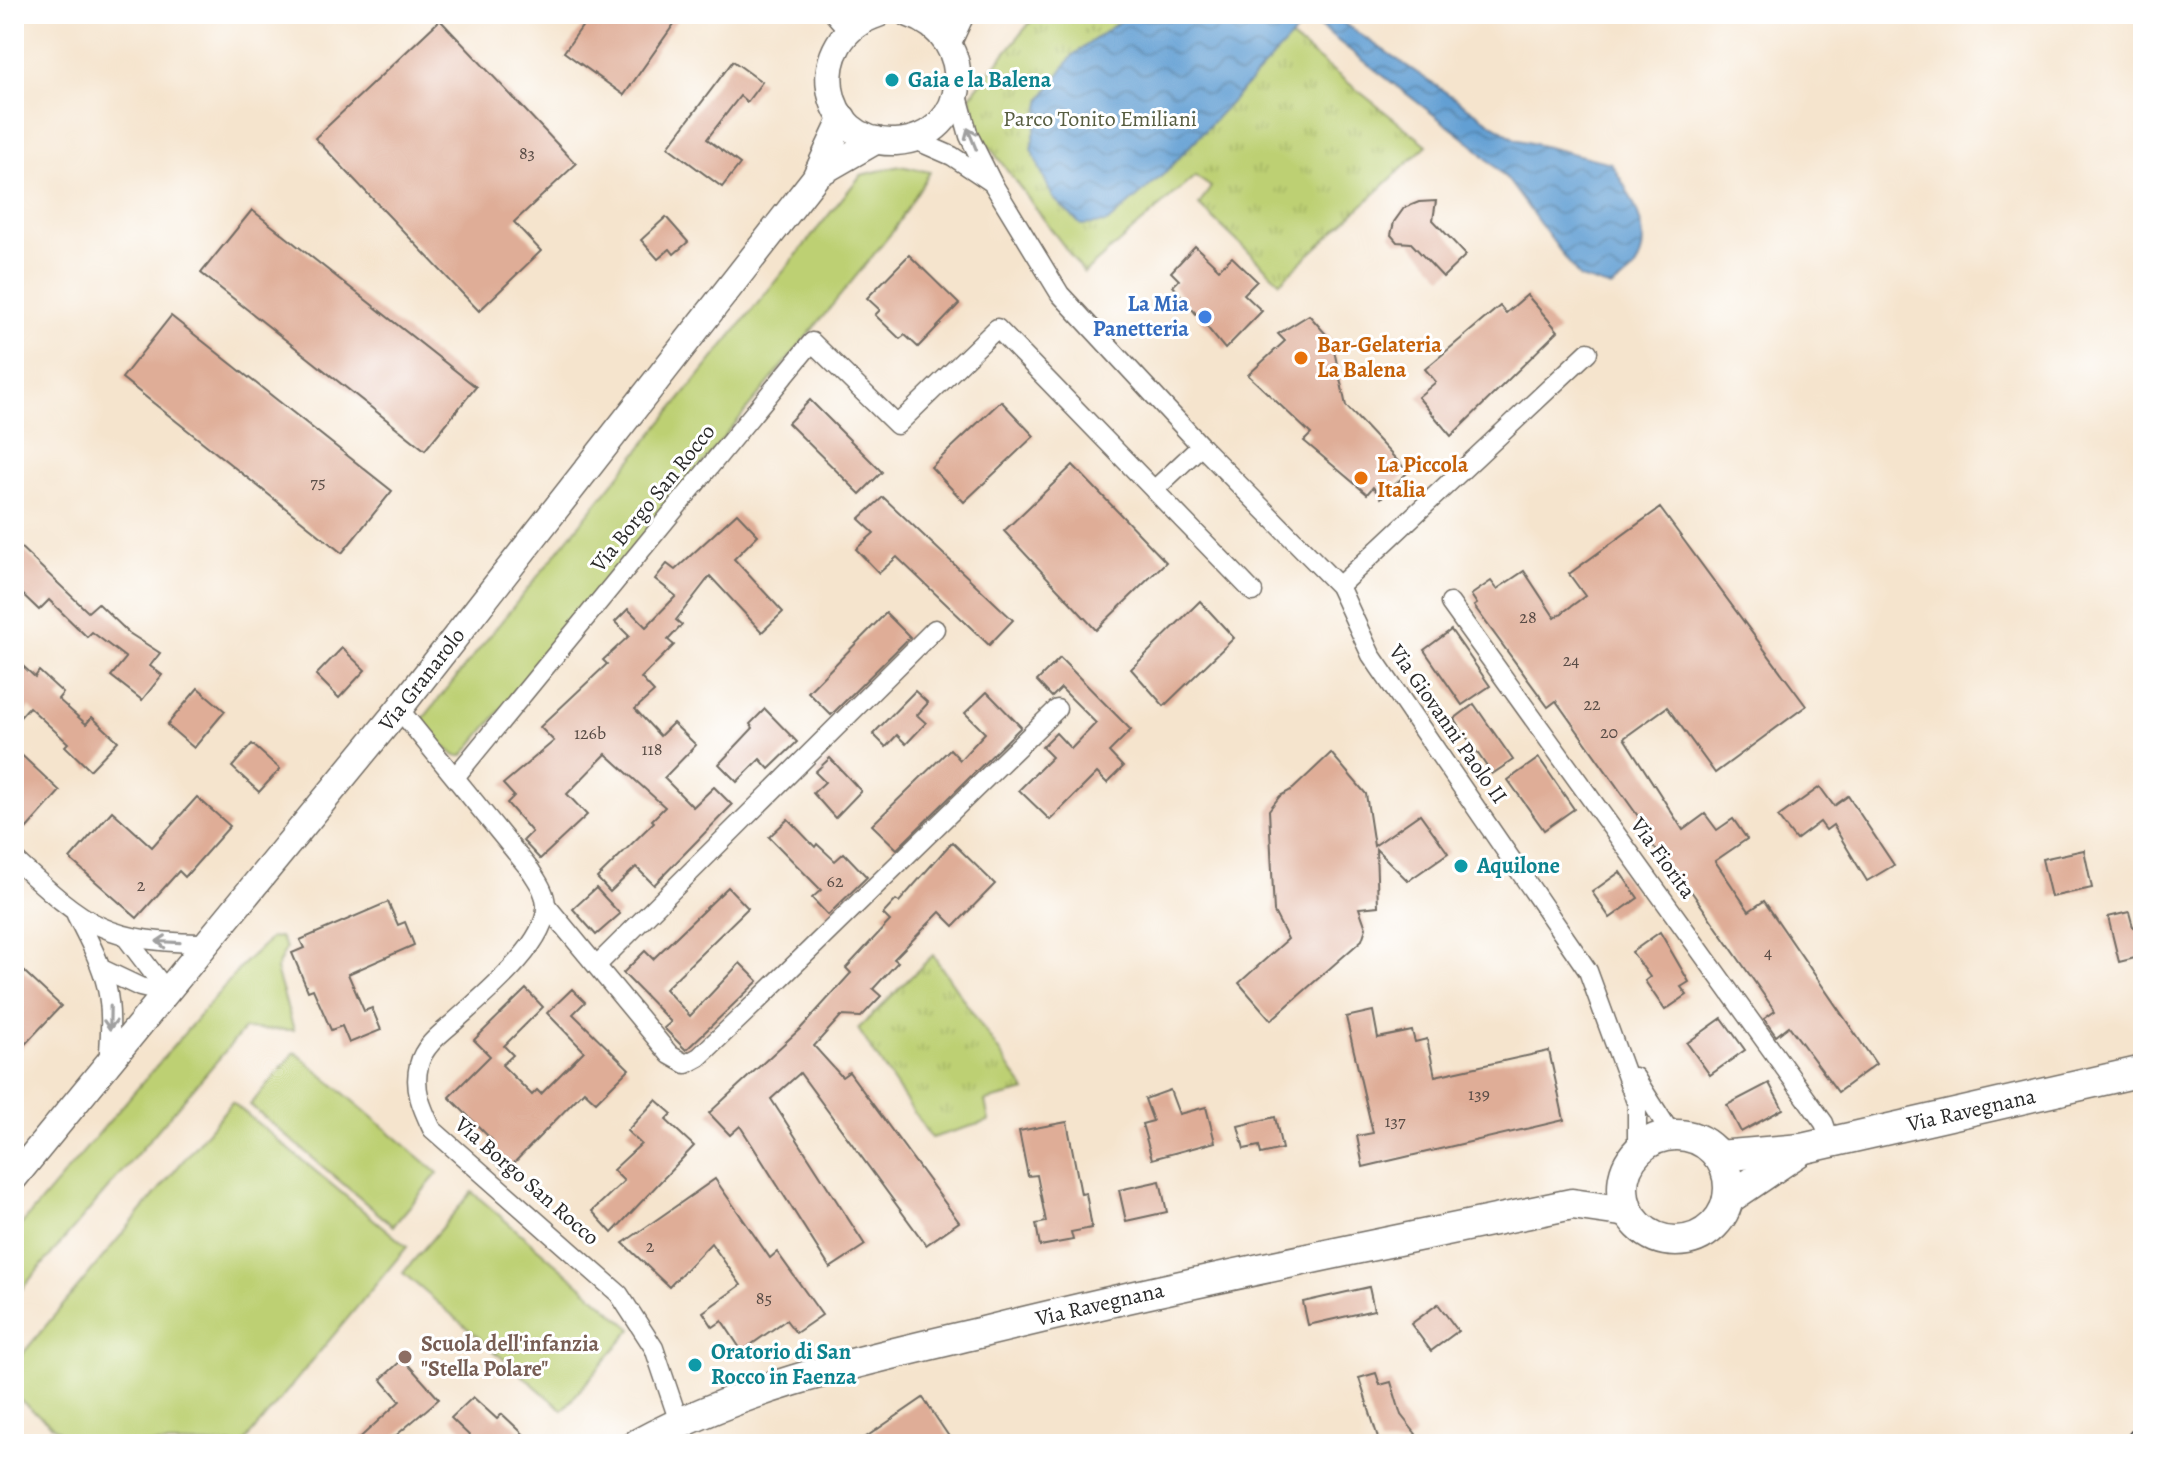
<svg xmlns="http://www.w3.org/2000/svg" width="2157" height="1458" viewBox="0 0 2157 1458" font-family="Alegreya,serif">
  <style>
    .green { fill: #bdd073; stroke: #747e4f; stroke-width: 2 }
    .park { fill: url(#park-tufts); stroke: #747e4f; stroke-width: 2 }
    .water { fill: url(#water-waves); stroke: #46657f; stroke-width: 2 }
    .building { fill: #dfad97 }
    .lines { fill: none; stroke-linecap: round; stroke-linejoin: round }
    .street-casing { stroke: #726c64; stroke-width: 21 }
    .secondary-casing { stroke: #726c64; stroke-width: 29 }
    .primary-casing { stroke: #726c64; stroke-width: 33 }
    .street { stroke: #fff; stroke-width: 18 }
    .secondary { stroke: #fff; stroke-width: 26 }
    .primary { stroke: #fff; stroke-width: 30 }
    .rail-casing { stroke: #2b2b2b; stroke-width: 9 }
    .rail { stroke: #fff; stroke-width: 6; stroke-dasharray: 18; stroke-linecap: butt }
    .oneway { stroke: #a0a0a0 }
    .culture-dot { fill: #0f9aa8; stroke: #fff; stroke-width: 3 }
    .shop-dot { fill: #3f7fe0; stroke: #fff; stroke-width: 3 }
    .food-dot { fill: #e8710a; stroke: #fff; stroke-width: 3 }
    .education-dot { fill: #8d6e63; stroke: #fff; stroke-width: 3 }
    .labels { text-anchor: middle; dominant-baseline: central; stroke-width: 6; stroke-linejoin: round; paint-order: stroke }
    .number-label { font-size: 18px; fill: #584c46 }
    .culture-label { font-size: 22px; font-weight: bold; fill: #0d838f; stroke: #fff; text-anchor: start }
    .park-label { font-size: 22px; fill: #575d41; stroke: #fff }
    .shop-label { font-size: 22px; font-weight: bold; fill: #366cbe; stroke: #fff; text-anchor: end }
    .food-label { font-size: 22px; font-weight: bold; fill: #c56008; stroke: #fff; text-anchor: start }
    .street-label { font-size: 22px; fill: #2b2b2b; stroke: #fff }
    .education-label { font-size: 22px; font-weight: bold; fill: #785e54; stroke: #fff; text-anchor: start }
  </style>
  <defs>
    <pattern id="park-tufts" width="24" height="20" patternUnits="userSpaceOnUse" patternTransform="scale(2)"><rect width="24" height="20" fill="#bdd073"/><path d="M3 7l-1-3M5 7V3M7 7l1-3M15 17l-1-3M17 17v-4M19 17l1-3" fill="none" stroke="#a3b364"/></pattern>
    <pattern id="water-waves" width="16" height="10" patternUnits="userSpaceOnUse" patternTransform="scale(2)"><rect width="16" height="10" fill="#629fd3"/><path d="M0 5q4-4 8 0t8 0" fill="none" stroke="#5182ab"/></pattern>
  </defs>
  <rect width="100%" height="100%" fill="#fff"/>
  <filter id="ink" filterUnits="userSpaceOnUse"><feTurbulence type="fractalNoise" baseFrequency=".0125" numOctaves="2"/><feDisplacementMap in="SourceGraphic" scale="16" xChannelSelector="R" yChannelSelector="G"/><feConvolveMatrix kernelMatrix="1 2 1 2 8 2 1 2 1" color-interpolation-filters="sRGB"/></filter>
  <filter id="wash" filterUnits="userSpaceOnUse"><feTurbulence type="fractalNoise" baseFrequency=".006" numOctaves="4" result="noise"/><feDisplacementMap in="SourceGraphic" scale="32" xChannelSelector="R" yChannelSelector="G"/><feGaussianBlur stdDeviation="1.8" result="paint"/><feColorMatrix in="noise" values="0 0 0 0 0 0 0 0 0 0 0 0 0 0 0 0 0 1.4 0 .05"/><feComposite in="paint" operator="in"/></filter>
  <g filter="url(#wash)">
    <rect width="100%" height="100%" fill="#f5e4cd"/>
    <g class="green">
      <path d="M900 166 930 172 893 231 463 756H456L418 725 861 175Z"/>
      <path d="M280 937 286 948 276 970 294 1030 244 1029 14 1298V1233L245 962 271 938Z"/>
      <path d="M295 1052 438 1173 393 1226 250 1105Z"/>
      <path d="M232 1102 407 1247 243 1444H74L14 1395V1364Z"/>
      <path d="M472 1192 632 1329 563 1410 403 1273Z"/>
    </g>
    <g class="park">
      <path d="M1037 14H1261L1427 145 1280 282 1199 205 1211 187 1195 176 1084 273 980 134 970 96Z"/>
      <path d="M933 955 1026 1091 985 1101 989 1121 931 1138 858 1029Z"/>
    </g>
    <path class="water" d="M1267 14H1330L1515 139 1611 163C1628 191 1657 234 1635 268 1631 276 1618 282 1611 288L1580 278 1507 179 1473 145 1312 21 1302 26 1165 173 1107 223 1081 225 1053 198 1031 149 1042 98 1073 55 1123 19 1182 20 1257 27Z"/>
    <g id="blocks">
      <g class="building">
        <path d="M591 14H681L624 95 564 52Z"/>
        <path d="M440 20 576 164 514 222 541 251 479 311 315 138Z"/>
        <path d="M733 61 762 82 747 102 740 96 707 139 740 164 722 187 668 147Z"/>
        <path d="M1436 201 1433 220 1466 255 1443 277 1411 243 1397 242 1391 235 1394 222 1404 208 1419 202Z"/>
        <path d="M252 210 476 387 425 450 201 273Z"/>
        <path d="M666 217 688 242 674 254 670 249 658 259 641 240Z"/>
        <path d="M1195 246 1219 269 1232 257 1257 281 1244 294 1262 311 1225 349 1173 286 1179 280 1171 272Z"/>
        <path d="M909 255 959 304 918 347 905 335 900 339 875 315 880 310 867 298Z"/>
        <path d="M1527 295 1558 331 1451 436 1418 397 1436 382 1425 369 1500 306 1506 313Z"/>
        <path d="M1309 315 1332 341 1346 406 1408 472 1381 498 1373 487 1367 494 1304 441 1311 434 1248 375 1285 341 1278 334Z"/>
        <path d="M171 316 392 491 342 553 122 378Z"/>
        <path d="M810 400 882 472 860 494 788 423Z"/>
        <path d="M1001 401 1034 436 964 502 931 467Z"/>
        <path d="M1073 465 1166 562 1096 630 1004 531Z"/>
        <path d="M883 497 1013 620 989 645 897 557 879 573 856 549 874 533 859 519Z"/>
        <path d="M1660 508 1806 706 1715 773 1667 707 1624 738 1683 830 1705 814 1717 830 1733 819 1747 839 1715 861 1749 911 1764 901 1876 1064 1838 1092 1789 1026 1776 1036 1764 1019 1775 1011 1684 881 1680 883 1646 836 1650 833 1556 701 1548 707 1474 606 1477 604 1471 595 1491 581 1497 589 1524 571 1555 618 1585 596 1569 574Z"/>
        <path d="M737 513 758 535 734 559 783 612 762 632 710 576 676 620 682 625 668 640 674 645 641 678 654 692 635 709 660 736 673 723 696 745 664 778 693 807 714 787 732 805 654 885 636 867 610 892 597 878 654 822 652 820 665 807 606 754 567 794 587 815 540 859 523 841 532 832 507 803 514 796 503 784 554 741 540 727 607 664 603 660 629 636 615 622 628 609 646 627 676 596 655 579 667 564 675 570Z"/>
        <path d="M14 541 88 612 98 603 129 633 160 653 150 666 162 675 142 700 111 676 126 658 92 632 87 637 49 600 39 610 14 586Z"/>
        <path d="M1200 601 1234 638 1164 706 1131 669Z"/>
        <path d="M886 613 910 637 831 715 808 692Z"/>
        <path d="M1451 630 1490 686 1462 705 1424 650Z"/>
        <path d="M342 648 365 670 339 698 316 675Z"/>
        <path d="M14 658 35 677 39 671 63 693 58 699 86 724 92 717 118 741 90 770 65 746 68 743 29 707 14 724Z"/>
        <path d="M1060 658 1131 730 1109 752 1123 767 1107 783 1097 773 1050 820 1019 790 1052 757 1042 747 1056 733 1071 749 1096 723 1061 688 1052 697 1037 681Z"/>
        <path d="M198 688 225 711 194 748 167 725Z"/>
        <path d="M915 691 928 703 917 715 926 723 906 744 897 735 886 747 873 734Z"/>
        <path d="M987 692 1021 727 897 849 872 825 950 749 960 760 985 733 965 713Z"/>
        <path d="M1474 704 1513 760 1492 774 1454 719Z"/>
        <path d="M765 709 797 742 769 769 760 759 737 782 719 764 753 728 750 724Z"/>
        <path d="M252 744 280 769 259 792 232 767Z"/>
        <path d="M14 748 60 791 26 829 14 818Z"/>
        <path d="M1331 753 1366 794 1374 846 1420 814 1448 853 1408 881 1376 849 1378 906 1359 908 1366 928 1362 940 1271 1020 1239 983 1288 939 1274 912 1269 810 1280 796 1293 789Z"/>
        <path d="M830 758 861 791 835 818 813 793 825 782 815 772Z"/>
        <path d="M1539 758 1574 809 1544 830 1508 780Z"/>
        <path d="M1820 787 1834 806 1848 796 1894 865 1867 881 1833 825 1826 830 1820 822 1796 840 1778 817Z"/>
        <path d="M197 797 230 826 185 877 179 871 137 918 70 859 112 811 152 847Z"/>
        <path d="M788 819 815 847 817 844 835 861 844 853 867 877 828 915 812 898 821 890 769 837Z"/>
        <path d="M952 842 995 884 954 926 940 912 894 959 898 962 873 989 881 996 861 1017 841 1016 814 1046 842 1077 849 1072 959 1222 926 1245 800 1073 771 1099 865 1245 830 1268 740 1126 730 1135 709 1113 801 1028 851 973 846 968 890 921 883 914 896 900 899 902Z"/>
        <path d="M2084 850 2092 888 2051 897 2042 859Z"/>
        <path d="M1620 872 1638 898 1610 918 1592 892Z"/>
        <path d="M728 887 748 908 665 989 690 1016 740 963 758 981 686 1050 664 1028 671 1022 623 973 645 951 653 959Z"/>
        <path d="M596 888 620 914 596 935 573 909Z"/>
        <path d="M388 902 398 925 405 922 414 945 348 974 364 1011 372 1008 381 1030 349 1043 342 1026 331 1030 313 989 308 991 292 953 304 948 300 940Z"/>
        <path d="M2129 912 2133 927 2143 925V956L2119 962 2108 917Z"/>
        <path d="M1660 932 1689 982 1681 987 1687 995 1665 1010 1645 981 1650 977 1632 952Z"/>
        <path d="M14 962 61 1006 14 1056Z"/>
        <path d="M526 989 543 1007 504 1046 513 1055 502 1065 532 1095 537 1090 541 1094 584 1051 547 1013 572 989 585 1002 573 1014 629 1069 596 1102 584 1091 505 1172 483 1150 492 1140 449 1097 490 1056 474 1040Z"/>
        <path d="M1373 1011 1378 1038 1412 1031 1415 1042 1427 1039 1435 1076 1549 1051 1564 1120 1363 1167 1357 1136 1373 1133 1346 1017Z"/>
        <path d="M1722 1018 1745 1050 1710 1075 1687 1043Z"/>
        <path d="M1769 1083 1783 1109 1741 1132 1727 1105Z"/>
        <path d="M1170 1090 1179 1114 1206 1107 1215 1142 1152 1159 1142 1124 1153 1121 1145 1099Z"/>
        <path d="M656 1100 672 1114 666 1120 694 1146 612 1233 592 1211 624 1181 613 1170 641 1144 627 1131Z"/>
        <path d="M1275 1117 1282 1149 1261 1154 1259 1146 1244 1149 1238 1126Z"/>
        <path d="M1067 1122 1081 1194 1086 1193 1092 1228 1071 1232 1073 1240 1040 1246 1036 1224 1046 1222 1037 1175 1028 1176 1019 1131Z"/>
        <path d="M715 1179 770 1258 777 1252 822 1315 796 1333 786 1320 742 1351 722 1321 713 1327 703 1312 741 1285 711 1243 669 1287 623 1243Z"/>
        <path d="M1160 1181 1167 1212 1126 1221 1119 1190Z"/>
        <path d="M1369 1287 1374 1310 1308 1325 1303 1302Z"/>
        <path d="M1438 1304 1458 1331 1431 1351 1411 1324Z"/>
        <path d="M403 1359 439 1399 386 1444H353L400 1401 381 1379Z"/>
        <path d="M1376 1373 1380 1385 1391 1382 1401 1415 1416 1434 1404 1444H1380L1359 1378Z"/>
        <path d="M473 1397 497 1419 502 1414 534 1444H478L451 1418Z"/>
        <path d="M923 1398 954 1444H856Z"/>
      </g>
    </g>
  </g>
  <g filter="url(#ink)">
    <use href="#blocks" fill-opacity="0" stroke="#726c64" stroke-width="2"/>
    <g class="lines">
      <defs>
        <g id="street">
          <path d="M834 14 848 30"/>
          <path d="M957 92 969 136 993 184 1060 294 1201 446 1339 586 1371 655 1588 971 1637 1105V1152"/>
          <path d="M913 139 952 156 991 182"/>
          <path d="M1154 490 1253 592"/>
          <path d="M1339 586 1588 352"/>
          <path d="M1450 603 1824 1123 1831 1143"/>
          <path d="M399 709 531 871C538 882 545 891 546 905 548 944 480 998 453 1023 440 1034 423 1047 419 1065 413 1089 422 1108 432 1129L619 1294 654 1348 679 1422"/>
          <path d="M456 776 812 342 897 425 997 328 1154 490 1201 446"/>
          <path d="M14 859C88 927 106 943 210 943"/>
          <path d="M546 905 670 1055 686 1064 699 1057 744 1014 1057 709"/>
          <path d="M76 915C109 979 114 993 108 1065"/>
          <path d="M127 939 169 994"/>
          <path d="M597 965 935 629"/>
          <path d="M104 970 140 987 169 994"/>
          <path d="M1635 1077 1672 1135"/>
        </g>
        <g id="secondary">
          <path d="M878 14C803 38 819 146 896 142 972 137 979 37 909 14"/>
          <path d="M948 42 961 14"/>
          <path d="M818 174 877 140"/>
          <path id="s1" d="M14 1178 399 709 815 178 843 118"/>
        </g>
        <g id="primary">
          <circle cx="1676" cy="1188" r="53"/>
          <path id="s2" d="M1718 1156 1801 1149 2143 1071"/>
          <path d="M1728 1199 1799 1151"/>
          <path id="s3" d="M638 1444C749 1384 865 1360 987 1331 1181 1283 1377 1245 1572 1204L1628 1212"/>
        </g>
      </defs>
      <use href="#street" class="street-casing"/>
      <use href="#secondary" class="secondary-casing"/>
      <use href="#primary" class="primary-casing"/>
      <use href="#street" class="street"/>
      <use href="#secondary" class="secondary"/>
      <use href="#primary" class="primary"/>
      <defs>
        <path id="rail" d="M2125 1444 2143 1423"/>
      </defs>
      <use href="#rail" class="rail-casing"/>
      <use href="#rail" class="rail"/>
    </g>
    <defs><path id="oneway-shaft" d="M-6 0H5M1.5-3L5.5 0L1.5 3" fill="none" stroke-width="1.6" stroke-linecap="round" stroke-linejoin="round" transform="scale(2)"/></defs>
    <g class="oneway">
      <use href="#oneway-shaft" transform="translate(972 139) rotate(-112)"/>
      <use href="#oneway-shaft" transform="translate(168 942) rotate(-177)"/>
      <use href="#oneway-shaft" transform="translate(110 1018) rotate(91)"/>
    </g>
  </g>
  <g class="culture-dot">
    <circle cx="892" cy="80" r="8"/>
    <circle cx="1461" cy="866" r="8"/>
    <circle cx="695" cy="1365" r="8"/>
  </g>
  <circle class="shop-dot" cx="1205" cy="317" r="8"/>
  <g class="food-dot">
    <circle cx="1301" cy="358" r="8"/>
    <circle cx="1361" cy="478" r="8"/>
  </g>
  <circle class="education-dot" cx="405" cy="1357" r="8"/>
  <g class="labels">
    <g class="number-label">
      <text x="527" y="153">83</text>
      <text x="318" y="482">75</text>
      <text x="1528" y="617">28</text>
      <text x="1571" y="660">24</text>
      <text x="1592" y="704">22</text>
      <text x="1609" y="732">20</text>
      <text x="590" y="733">126b</text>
      <text x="652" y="749">118</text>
      <text x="835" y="881">62</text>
      <text x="141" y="885">2</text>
      <text x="1768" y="952">4</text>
      <text x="1479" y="1094">139</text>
      <text x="1395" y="1121">137</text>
      <text x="650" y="1246">2</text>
      <text x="764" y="1298">85</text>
    </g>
    <g class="culture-label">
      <text x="908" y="80">Gaia e la Balena</text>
      <text x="1477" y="866">Aquilone</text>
      <text x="711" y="1352">Oratorio di San<tspan x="711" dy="25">Rocco in Faenza</tspan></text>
    </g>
    <g class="park-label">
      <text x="1100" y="119">Parco Tonito Emiliani</text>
    </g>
    <g class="shop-label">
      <text x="1189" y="304">La Mia<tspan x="1189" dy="25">Panetteria</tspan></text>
    </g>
    <g class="food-label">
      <text x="1317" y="345">Bar-Gelateria<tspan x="1317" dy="25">La Balena</tspan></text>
      <text x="1377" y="465">La Piccola<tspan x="1377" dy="25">Italia</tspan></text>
    </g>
    <g class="street-label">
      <text transform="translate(653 498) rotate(-51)">Via Borgo San Rocco</text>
      <text stroke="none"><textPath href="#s1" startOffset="644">Via Granarolo</textPath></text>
      <text transform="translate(1448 724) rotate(55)">Via Giovanni Paolo II</text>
      <text transform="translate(1663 858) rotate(54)">Via Fiorita</text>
      <text stroke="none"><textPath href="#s2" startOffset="258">Via Ravegnana</textPath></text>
      <text transform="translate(527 1181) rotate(41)">Via Borgo San Rocco</text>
      <text stroke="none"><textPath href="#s3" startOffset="484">Via Ravegnana</textPath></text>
    </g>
    <g class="education-label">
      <text x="421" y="1344">Scuola dell'infanzia<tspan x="421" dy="25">"Stella Polare"</tspan></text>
    </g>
  </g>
  <rect width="2157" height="1458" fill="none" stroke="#fff" stroke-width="48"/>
</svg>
